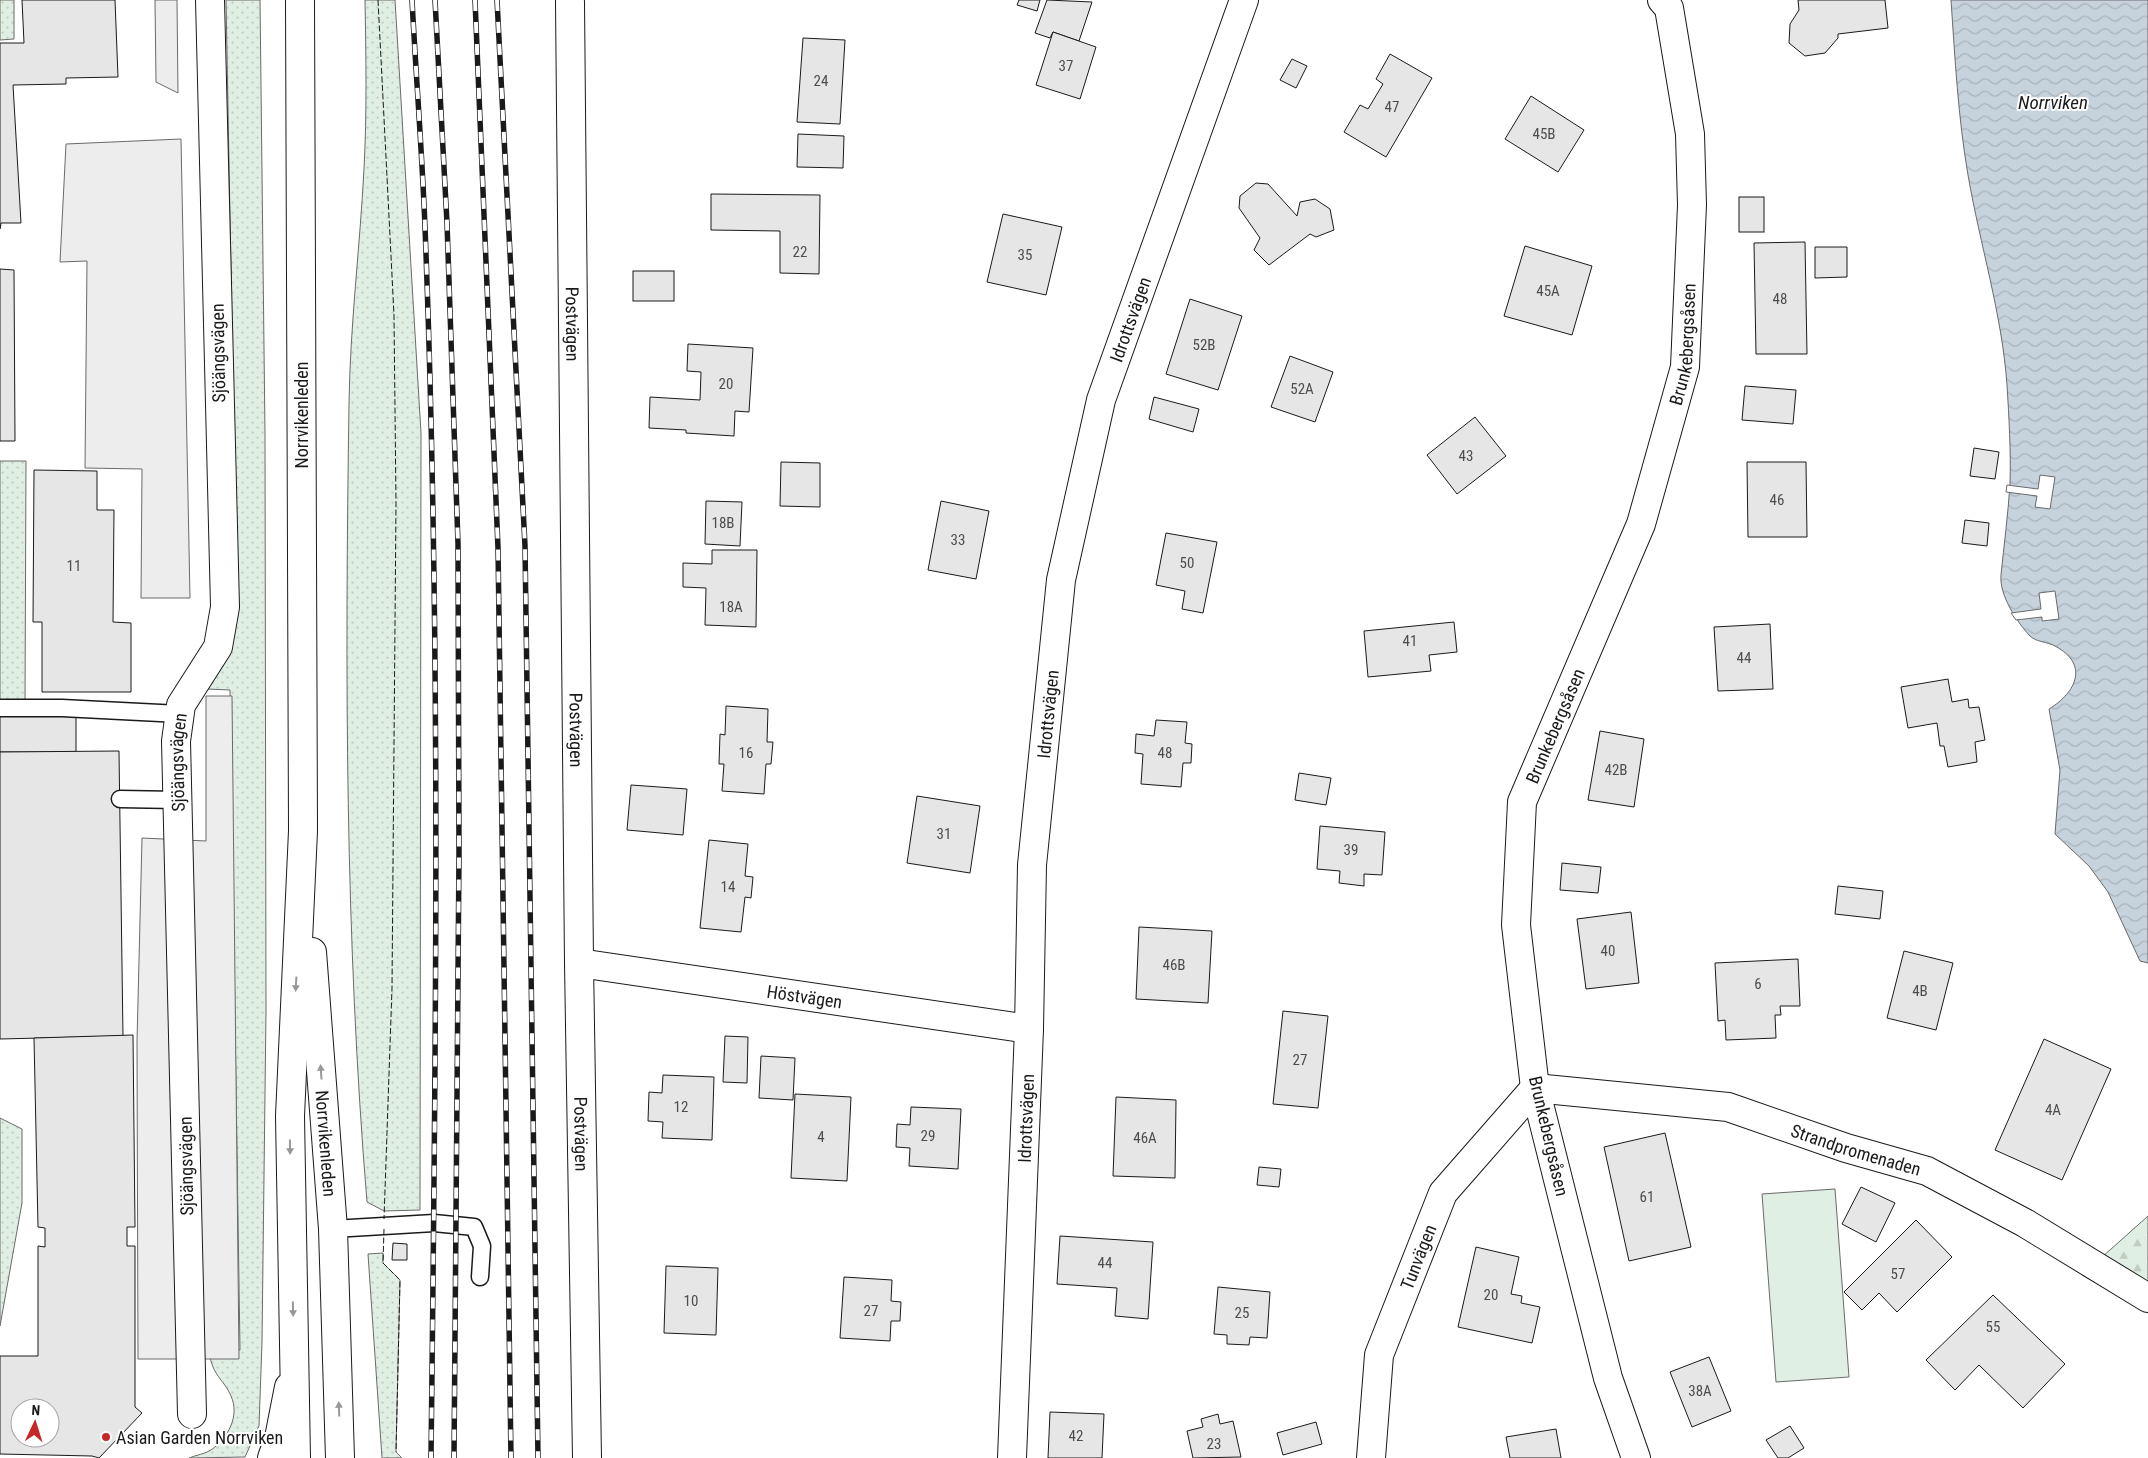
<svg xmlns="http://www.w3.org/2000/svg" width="2148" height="1458" viewBox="0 0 2148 1458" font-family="'Roboto Condensed',sans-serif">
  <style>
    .grass { fill: url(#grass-dots); stroke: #6a6a6a }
    .forest { fill: url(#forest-firs); stroke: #6a6a6a }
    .pitch { fill: #e0efe3; stroke: #6a6a6a }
    .parking { fill: #ededed; stroke: #6a6a6a }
    .water { fill: url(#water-waves); stroke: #6a6a6a }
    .pier { fill: #fff; stroke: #6a6a6a }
    .building { fill: #e6e6e6; stroke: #1a1a1a; fill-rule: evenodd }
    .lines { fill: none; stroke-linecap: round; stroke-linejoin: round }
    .service-casing { stroke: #1a1a1a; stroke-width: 19 }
    .minor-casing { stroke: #1a1a1a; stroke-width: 30 }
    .tertiary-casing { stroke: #1a1a1a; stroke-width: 30 }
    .secondary-casing { stroke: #1a1a1a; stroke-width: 30 }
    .service { stroke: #fff; stroke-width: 16 }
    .minor { stroke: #fff; stroke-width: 28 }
    .tertiary { stroke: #fff; stroke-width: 28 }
    .secondary { stroke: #fff; stroke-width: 28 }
    .rail-casing { stroke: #1a1a1a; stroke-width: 5.5 }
    .rail { stroke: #fff; stroke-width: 4; stroke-dasharray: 11; stroke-linecap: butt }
    .fence { stroke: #1a1a1a; stroke-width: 1; stroke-dasharray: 6 2.5; stroke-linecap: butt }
    .oneway { fill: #989898 }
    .poi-dot { fill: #c62828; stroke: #fff; stroke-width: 2 }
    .labels { text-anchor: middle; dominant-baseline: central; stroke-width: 4; stroke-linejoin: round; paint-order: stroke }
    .number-label { font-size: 15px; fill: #4d4d4d }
    .street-label { font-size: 18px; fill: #1a1a1a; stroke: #fff }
    .poi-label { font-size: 18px; fill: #1a1a1a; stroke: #fff; text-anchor: start }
    .water-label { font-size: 19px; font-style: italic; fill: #1a1a1a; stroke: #fff }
  </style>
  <defs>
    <pattern id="grass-dots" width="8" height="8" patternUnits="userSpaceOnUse" patternTransform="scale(1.25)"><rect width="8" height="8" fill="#e0efe3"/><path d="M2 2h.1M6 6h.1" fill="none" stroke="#c0ccc2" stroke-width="1.8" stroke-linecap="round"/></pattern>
    <pattern id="forest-firs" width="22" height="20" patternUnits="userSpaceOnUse" patternTransform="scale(1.25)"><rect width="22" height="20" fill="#e0efe3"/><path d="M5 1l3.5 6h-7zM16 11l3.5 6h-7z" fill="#c0ccc2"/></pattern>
    <pattern id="water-waves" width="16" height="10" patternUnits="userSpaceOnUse" patternTransform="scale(1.25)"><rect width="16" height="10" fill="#c6d2dc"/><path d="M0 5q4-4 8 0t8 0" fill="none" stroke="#aab4bc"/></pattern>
  </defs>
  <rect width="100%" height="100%" fill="#fff"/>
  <g class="grass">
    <path d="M0 0H14V39L0 40Z"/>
    <path d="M226 0H260L265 434 266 1011 262 1342 259 1426 245 1457 189 1458C196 1455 205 1454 211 1450 228 1438 240 1416 231 1396 223 1378 213 1377 209 1352L240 1350 230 690 207 689 230 375 231 270Z"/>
    <path d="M365 0H395L421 433 420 1210 384 1211 367 1202C345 937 345 670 349 404 350 326 360 247 364 169 367 113 366 56 365 0Z"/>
    <path d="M0 461H26L25 703H0Z"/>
    <path d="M0 1118 22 1129V1203L0 1326Z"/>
    <path d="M383 1253V1263L400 1280 396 1452 402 1458H382L368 1254Z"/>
  </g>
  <path class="forest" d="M2148 1216V1313L2082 1275Z"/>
  <path class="pitch" d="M1835 1189 1849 1377 1776 1382 1762 1194Z"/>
  <g class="parking">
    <path d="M155 0H177L178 93 156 82Z"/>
    <path d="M181 139 190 598H141L142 469 85 468 87 261 60 262 66 144Z"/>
    <path d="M206 696H232L239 1359H138L137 1042 142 838 206 841Z"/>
  </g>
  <path class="water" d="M1951 0H2148V963L2140 961 2108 892 2089 866 2055 834 2060 770 2049 709C2077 692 2089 664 2055 646 2048 642 2036 642 2030 636 2017 622 1999 595 2001 575 2004 545 2008 515 2010 484 2011 452 2009 417 2007 385 2002 314 1980 245 1968 175 1958 117 1955 58 1951 0Z"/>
  <g class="pier">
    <path d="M2040 475 2055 477 2050 509 2035 507 2037 496 2006 492 2007 485 2038 489Z"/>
    <path d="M2055 591 2059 619 2042 621V617L2016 620 2011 613 2041 609 2039 593Z"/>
  </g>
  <g class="building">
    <path d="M22 0H115L118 77 66 78V84L13 85 21 223H1L0 229V43H24Z"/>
    <path d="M1019 0H1040L1037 11 1017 5Z"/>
    <path d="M1047 0 1092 2 1079 41 1053 32 1050 38 1035 33Z"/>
    <path d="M1798 0H1885L1888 28 1838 34V38L1825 53 1805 56 1789 43 1790 24 1799 10Z"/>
    <path d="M1053 32 1096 47 1080 99 1036 85Z"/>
    <path d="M803 38 845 40 840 124 797 122Z"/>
    <path d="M1390 54 1432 78 1386 157 1344 132 1360 105 1368 109 1383 84 1376 79Z"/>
    <path d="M1292 59 1307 66 1296 88 1280 80Z"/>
    <path d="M1531 96 1584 130 1558 172 1505 139Z"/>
    <path d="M798 134 844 136 843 168 797 167Z"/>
    <path d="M1256 183 1268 184 1297 216 1300 202 1315 199 1330 209 1334 230 1316 237 1310 234 1269 265 1254 250 1260 238 1239 208 1240 196Z"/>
    <path d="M711 194 820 195 819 274 780 273V231L711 230Z"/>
    <rect x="1739" y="197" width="25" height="35"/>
    <path d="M1003 214 1062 227 1046 295 987 282Z"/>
    <path d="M1805 242 1807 354H1756L1754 243Z"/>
    <path d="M1525 246 1592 266 1572 335 1504 316Z"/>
    <path d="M1815 247H1847V277L1815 278Z"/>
    <path d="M0 269 14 270 15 441H0Z"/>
    <rect x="633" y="271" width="41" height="30"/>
    <path d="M1190 299 1242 316 1218 390 1166 374Z"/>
    <path d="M688 344 753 348 749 412 735 411 734 436 686 433V430L649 428 650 397 700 400 701 372 687 371Z"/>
    <path d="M1290 356 1333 372 1315 422 1271 407Z"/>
    <path d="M1745 386 1796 390 1793 424 1742 420Z"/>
    <path d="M1154 397 1199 409 1193 432 1149 419Z"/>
    <path d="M1475 417 1506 456 1457 494 1427 455Z"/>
    <path d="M1974 448 1999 452 1995 479 1970 476Z"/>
    <path d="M781 462 820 463V507L780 506Z"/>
    <path d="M1747 462H1806L1807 537H1748Z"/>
    <path d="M34 470 97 471V510H114L113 622 131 623V692H42V622H33Z"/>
    <path d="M706 501 742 502 740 546 705 544Z"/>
    <path d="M941 501 989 511 976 579 928 570Z"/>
    <path d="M1965 520 1989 523 1987 546 1962 543Z"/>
    <path d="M1166 533 1217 542 1203 613 1182 609 1185 591 1156 585Z"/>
    <path d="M712 550H757L756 627 705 625 706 588 683 587V563L712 564Z"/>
    <path d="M1454 622 1457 652 1429 655 1431 671 1368 677 1364 631Z"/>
    <path d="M1770 624 1773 689 1718 691 1714 627Z"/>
    <path d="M1948 679 1952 702 1968 699 1969 708 1979 707 1985 740 1975 742 1977 762 1948 767 1944 746H1940L1937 723 1908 728 1901 687Z"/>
    <path d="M726 706 768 709 767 742H773L771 764H766L764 794 722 791 724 764H719L720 734 725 735Z"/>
    <rect x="0" y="712" width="76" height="40"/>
    <path d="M1156 720 1187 722 1185 743 1192 744 1191 763H1183L1181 787 1141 784 1143 754 1135 753 1136 734 1154 736Z"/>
    <path d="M1600 731 1644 739 1634 807 1588 800Z"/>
    <path d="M119 751 123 1036 0 1039V752Z"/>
    <path d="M1299 773 1331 778 1326 805 1295 800Z"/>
    <path d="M631 785 687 789 683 835 627 830Z"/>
    <path d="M917 796 980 806 970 873 907 863Z"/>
    <path d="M1320 826 1385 832 1382 875 1364 874V886L1339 883 1340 871 1317 869Z"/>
    <path d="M709 840 748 844 745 876 753 877 751 898 745 897 741 932 700 928Z"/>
    <path d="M1562 863 1601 867 1598 893 1560 890Z"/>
    <path d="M1838 886 1883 891 1880 919 1835 914Z"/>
    <path d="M1631 912 1639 983 1586 989 1577 919Z"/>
    <path d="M1139 927 1212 931 1208 1003 1136 999Z"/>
    <path d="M1904 951 1953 963 1936 1030 1887 1018Z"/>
    <path d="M1798 959 1800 1006H1780L1781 1015H1775L1776 1038 1726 1040 1725 1020 1718 1021 1715 963Z"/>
    <path d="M1283 1011 1328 1016 1318 1108 1273 1104Z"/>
    <path d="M133 1035 135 1227H127V1246H135V1407L142 1413 99 1458 92 1456 0 1454V1356H38V1246L45 1247V1228L38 1227 34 1038ZM20 1408H50V1438H20Z"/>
    <path d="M725 1036 748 1037 747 1083 723 1082Z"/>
    <path d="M2044 1039 2111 1069 2062 1180 1995 1150Z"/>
    <path d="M761 1056 795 1058 793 1100 759 1098Z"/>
    <path d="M663 1075 714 1077 712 1140 662 1138 663 1122 648 1121 649 1092 662 1093Z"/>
    <path d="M795 1094 851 1097 847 1181 791 1178Z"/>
    <path d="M1116 1097 1176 1100 1175 1178 1113 1176Z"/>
    <path d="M911 1107 961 1109 958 1169 909 1166 910 1148 896 1147 897 1124 910 1125Z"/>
    <path d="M1665 1133 1691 1247 1629 1261 1604 1147Z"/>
    <path d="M1259 1167 1281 1169 1279 1187 1257 1185Z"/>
    <path d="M1861 1187 1895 1203 1876 1242 1842 1224Z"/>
    <path d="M1916 1220 1952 1257 1897 1312 1879 1293 1862 1310 1844 1292Z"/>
    <path d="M1060 1236 1153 1242 1148 1319 1115 1316 1117 1288 1057 1284Z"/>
    <path d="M393 1243 407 1244V1260H392Z"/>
    <path d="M1476 1247 1519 1257 1511 1294 1522 1296 1521 1303 1540 1307 1532 1343 1458 1327Z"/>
    <path d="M666 1266 718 1268 716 1335 664 1333Z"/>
    <path d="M844 1277 892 1280 891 1301 901 1302 900 1321H891L890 1341 840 1338Z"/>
    <path d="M1218 1287 1270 1292 1267 1338 1250 1337 1249 1345 1227 1344V1335L1214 1334Z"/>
    <path d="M1993 1295 2065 1364 2023 1408 1979 1365 1955 1390 1926 1360Z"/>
    <path d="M1709 1357 1731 1411 1692 1427 1670 1372Z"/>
    <path d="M1050 1412 1104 1414 1102 1458H1048Z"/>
    <path d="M1218 1414 1220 1424 1233 1421 1241 1457 1193 1458 1187 1431 1203 1427 1201 1419Z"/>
    <path d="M1316 1422 1322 1444 1283 1455 1277 1433Z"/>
    <path d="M1790 1426 1804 1448 1788 1458H1778L1766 1440Z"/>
    <path d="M1556 1429 1561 1458H1510L1506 1437Z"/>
  </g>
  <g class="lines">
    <defs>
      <g id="service">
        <path d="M0 708H62L180 714"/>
        <path d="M120 799 177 800"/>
        <path d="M333 1229 434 1223 474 1227 482 1246 480 1277"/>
      </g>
      <g id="minor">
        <path id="s1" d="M570 2 579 963 587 1458"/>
        <path id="s2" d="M579 963 1029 1029"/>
        <path id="s3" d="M192 1414 176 741 181 705 218 647 225 607 210 0"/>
        <path id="s4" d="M1012 1458 1029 1029 1032 865 1061 580 1101 400 1244 0"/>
        <path id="s5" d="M1371 1458 1379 1355 1443 1193 1535 1088 1728 1107 1846 1148 1927 1171 2025 1223 2148 1298"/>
        <path id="s6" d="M1636 1458 1608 1378 1535 1088 1516 925 1522 802 1641 524 1685 367 1692 205 1690 134 1669 8 1662 0"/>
      </g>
      <path id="tertiary" d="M272 1458 279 1438 289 1387"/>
      <g id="secondary">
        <path id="s7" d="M312 952 333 1229 340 1458"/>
        <path d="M296 1458 290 1116 303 831 300 0"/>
      </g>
    </defs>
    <use href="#service" class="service-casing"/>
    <use href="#minor" class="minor-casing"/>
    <use href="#tertiary" class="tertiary-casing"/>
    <use href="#secondary" class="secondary-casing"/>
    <use href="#service" class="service"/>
    <use href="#minor" class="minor"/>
    <use href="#tertiary" class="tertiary"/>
    <use href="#secondary" class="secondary"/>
    <defs>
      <g id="rail">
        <path d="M412 0C416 76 422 151 425 227 441 637 436 1048 431 1458"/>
        <path d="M435 0 447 223 458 544 459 854 454 1458"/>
        <path d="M475 0 498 548 511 1458"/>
        <path d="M497 0 525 546 538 1458"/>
      </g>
    </defs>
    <use href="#rail" class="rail-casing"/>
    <use href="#rail" class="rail"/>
    <g class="fence">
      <path d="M378 0 394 315 396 503 392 988 384 1219"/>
      <path d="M384 1229 383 1263 400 1280 396 1452"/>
    </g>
  </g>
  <defs><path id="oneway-solid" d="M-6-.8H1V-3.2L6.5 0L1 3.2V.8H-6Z" transform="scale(1.25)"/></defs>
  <g class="oneway">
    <use href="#oneway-solid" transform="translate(296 984) rotate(93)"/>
    <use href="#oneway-solid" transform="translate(321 1072) rotate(-94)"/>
    <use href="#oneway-solid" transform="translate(290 1147) rotate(89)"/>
    <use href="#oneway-solid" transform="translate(293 1309) rotate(89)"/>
    <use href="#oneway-solid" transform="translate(339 1409) rotate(-92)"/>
  </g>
  <circle class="poi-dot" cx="106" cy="1437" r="5"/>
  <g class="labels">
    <g class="number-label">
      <text x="1066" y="66">37</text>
      <text x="821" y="81">24</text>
      <text x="1392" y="107">47</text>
      <text x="1544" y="134">45B</text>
      <text x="800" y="252">22</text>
      <text x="1025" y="255">35</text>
      <text x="1548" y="291">45A</text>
      <text x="1780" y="299">48</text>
      <text x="1204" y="345">52B</text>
      <text x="726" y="384">20</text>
      <text x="1302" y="389">52A</text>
      <text x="1466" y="456">43</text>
      <text x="1777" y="500">46</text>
      <text x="723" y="523">18B</text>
      <text x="958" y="540">33</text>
      <text x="1187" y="563">50</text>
      <text x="74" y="566">11</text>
      <text x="731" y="607">18A</text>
      <text x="1410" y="641">41</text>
      <text x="1744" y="658">44</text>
      <text x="746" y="753">16</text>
      <text x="1165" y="753">48</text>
      <text x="1616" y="770">42B</text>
      <text x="944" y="834">31</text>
      <text x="1351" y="850">39</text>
      <text x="728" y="887">14</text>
      <text x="1608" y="951">40</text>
      <text x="1174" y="965">46B</text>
      <text x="1758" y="984">6</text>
      <text x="1920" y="991">4B</text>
      <text x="1300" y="1060">27</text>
      <text x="681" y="1107">12</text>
      <text x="2053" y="1110">4A</text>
      <text x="928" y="1136">29</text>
      <text x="821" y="1137">4</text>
      <text x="1145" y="1138">46A</text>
      <text x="1647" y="1197">61</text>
      <text x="1105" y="1263">44</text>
      <text x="1898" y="1274">57</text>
      <text x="1491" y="1295">20</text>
      <text x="691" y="1301">10</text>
      <text x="871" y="1311">27</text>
      <text x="1242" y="1313">25</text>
      <text x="1993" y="1327">55</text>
      <text x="1700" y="1391">38A</text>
      <text x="1076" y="1436">42</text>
      <text x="1214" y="1444">23</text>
    </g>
    <g class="street-label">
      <text stroke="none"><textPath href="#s4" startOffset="1150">Idrottsvägen</textPath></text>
      <text stroke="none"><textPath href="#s1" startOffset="322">Postvägen</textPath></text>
      <text stroke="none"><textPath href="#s6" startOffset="1159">Brunkebergsåsen</textPath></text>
      <text transform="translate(218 353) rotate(-91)">Sjöängsvägen</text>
      <text transform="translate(301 415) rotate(-90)">Norrvikenleden</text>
      <text stroke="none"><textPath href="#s4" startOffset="745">Idrottsvägen</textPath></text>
      <text stroke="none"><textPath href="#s6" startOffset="754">Brunkebergsåsen</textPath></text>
      <text stroke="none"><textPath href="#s1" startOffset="728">Postvägen</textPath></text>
      <text stroke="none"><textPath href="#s3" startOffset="652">Sjöängsvägen</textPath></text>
      <text stroke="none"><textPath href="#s2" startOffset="228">Höstvägen</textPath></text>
      <text stroke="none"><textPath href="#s4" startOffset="340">Idrottsvägen</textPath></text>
      <text stroke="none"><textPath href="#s1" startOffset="1132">Postvägen</textPath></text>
      <text transform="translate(1549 1136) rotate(77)">Brunkebergsåsen</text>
      <text stroke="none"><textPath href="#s7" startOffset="192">Norrvikenleden</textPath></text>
      <text stroke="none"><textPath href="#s5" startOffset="746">Strandpromenaden</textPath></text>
      <text transform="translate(186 1166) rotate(-91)">Sjöängsvägen</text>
      <text stroke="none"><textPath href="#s5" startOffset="209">Tunvägen</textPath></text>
    </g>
    <g class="poi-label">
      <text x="116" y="1437">Asian Garden Norrviken</text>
    </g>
    <g class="water-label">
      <text x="2053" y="102">Norrviken</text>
    </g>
  </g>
  <g transform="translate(35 1423) rotate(4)"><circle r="24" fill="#ffffff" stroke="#a3a3a3"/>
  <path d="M0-4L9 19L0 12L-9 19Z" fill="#c62828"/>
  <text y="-8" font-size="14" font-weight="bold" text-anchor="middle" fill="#1a1a1a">N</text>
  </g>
</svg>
